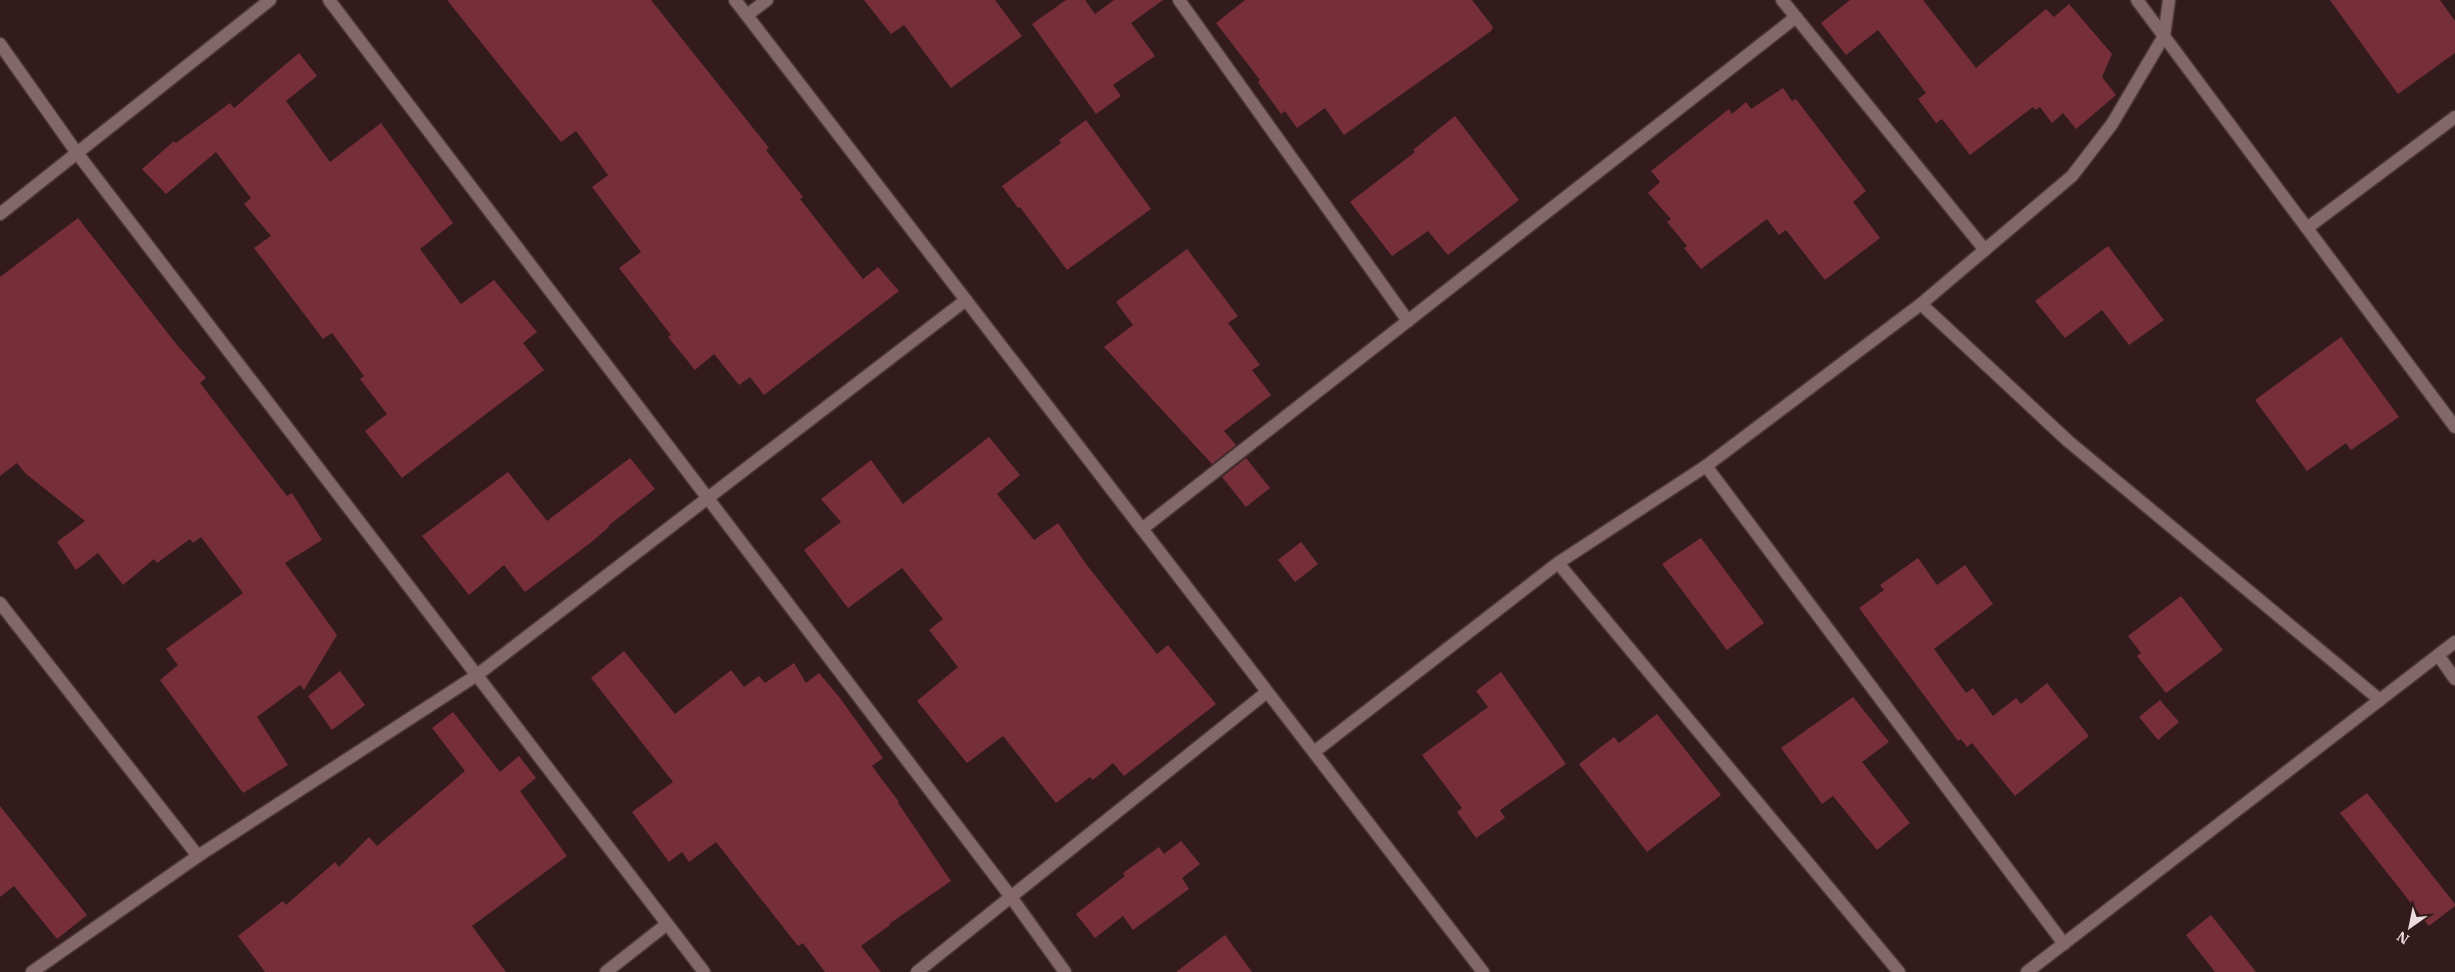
<svg xmlns="http://www.w3.org/2000/svg" width="2455" height="972" viewBox="0 0 2455 972" font-family="'IBM Plex Serif',serif">
  <style>
    .building { fill: #762f38 }
    .lines { fill: none; stroke-linecap: round; stroke-linejoin: round }
    .street-casing { stroke: #4c393b; stroke-width: 15 }
    .street { stroke: #846769; stroke-width: 12 }
  </style>
  <rect width="100%" height="100%" fill="#331b1d"/>
  <g class="building">
    <path d="M447 0H651L769 148 766 150 803 197 800 199 863 279 878 267 899 291 764 395 750 377 739 385 714 354 695 370 668 337 671 335 619 268 641 252 592 187 608 175 576 131 561 142Z"/>
    <path d="M864 0H995L1022 36 951 88 904 25 891 34Z"/>
    <path d="M1066 0H1085L1095 14 1114 0H1163L1131 23 1155 56 1113 85 1121 96 1096 114 1032 24Z"/>
    <path d="M1245 0H1472L1493 27 1491 31 1344 135 1325 108 1297 128 1285 111 1281 114 1258 82 1260 80 1216 23Z"/>
    <path d="M1850 0H1923L1976 68 2046 9 2054 17 2069 4 2112 54 2102 77 2116 95 2076 129 2063 113 2052 123 2040 107 2035 110 2033 107 1970 155 1942 119 1936 123 1918 99 1926 93 1878 30 1846 55 1821 23Z"/>
    <path d="M2330 0H2440L2455 21V53L2398 94Z"/>
    <path d="M299 53 317 76 286 101 330 162 381 123 453 223 420 249 461 304 494 280 537 332 523 343 544 370 402 478 365 431 387 414 360 379 364 376 332 333 323 339 254 248 271 236 244 204 251 198 216 152 166 194 142 169 174 141 176 143 230 103 234 108Z"/>
    <path d="M1783 88 1792 101 1796 99 1866 191 1853 202 1880 238 1825 280 1786 230 1779 235 1767 219 1701 269 1684 248 1687 246 1667 222 1671 219 1648 193 1660 182 1651 171 1729 109 1732 114 1746 102 1751 109Z"/>
    <path d="M1455 116 1519 200 1448 255 1428 231 1392 256 1350 202 1415 152 1413 150Z"/>
    <path d="M1086 120 1151 209 1067 270 1020 207 1018 208 1002 186 1061 143 1059 140Z"/>
    <path d="M78 218 177 345 206 378 200 383 287 496 292 493 322 540 285 563 337 635 304 690 300 685 257 717 288 765 243 793 160 680 178 665 166 649 243 593 201 537 193 543 190 539 157 563 154 559 123 585 98 553 76 570 57 542 85 521 25 473 17 463 0 476V277Z"/>
    <path d="M2108 246 2164 320 2129 345 2102 310 2065 338 2035 301Z"/>
    <path d="M1187 249 1238 316 1228 323 1260 365 1252 370 1271 395 1224 431 1236 445 1212 464 1104 347 1133 325 1116 302Z"/>
    <path d="M2341 337 2399 417 2351 450 2346 443 2307 471 2255 400Z"/>
    <path d="M989 437 1020 475 997 494 1034 540 1058 523 1086 564 1157 654 1168 645 1216 704 1124 776 1113 763 1093 780 1090 777 1056 803 1003 736 967 763 917 701 958 667 929 630 943 619 902 568 848 608 804 550 841 522 821 499 871 460 903 504Z"/>
    <path d="M630 458 655 489 608 526 609 527 589 544 525 592 504 565 469 595 422 536 508 472 547 521Z"/>
    <path d="M1246 458 1270 488 1246 507 1222 477Z"/>
    <path d="M1701 538 1764 623 1727 650 1662 564Z"/>
    <path d="M1301 542 1318 564 1295 582 1278 560Z"/>
    <path d="M1918 558 1937 585 1965 565 1993 604 1934 649 1966 693 1973 688 1993 716 2016 698 2021 704 2047 683 2089 736 2015 796 1972 743 1967 747 1961 739 1958 741 1859 608 1884 590 1880 585Z"/>
    <path d="M2181 596 2223 650 2166 693 2137 656 2141 653 2128 636Z"/>
    <path d="M624 651 675 714 731 670 744 687 759 676 765 683 794 663 806 683 819 673 840 698 883 758 872 766 899 802 898 803 951 881 889 924 890 925 861 946 881 972H825L803 943 798 946 716 842 689 862 682 852 669 862 632 812 673 782 591 678Z"/>
    <path d="M340 671 365 705 332 730 308 696Z"/>
    <path d="M1501 672 1566 764 1500 810 1505 818 1476 838 1457 812 1462 808 1422 755 1488 707 1476 691Z"/>
    <path d="M1853 697 1889 742 1862 762 1910 823 1877 850 1833 796 1822 804 1781 748Z"/>
    <path d="M2160 700 2179 722 2158 740 2139 717Z"/>
    <path d="M453 712 500 772 519 756 536 778 520 791 567 856 472 926 506 972H265L238 936 283 901 286 905 335 862 339 867 369 837 377 846 465 771 432 728Z"/>
    <path d="M1657 714 1721 795 1647 852 1579 764 1614 737 1619 743Z"/>
    <path d="M2367 793 2455 904V906L2429 926 2340 813Z"/>
    <path d="M0 806 87 915 57 939 14 886 0 897Z"/>
    <path d="M1181 841 1200 864 1182 878 1189 889 1133 930 1123 916 1095 938 1076 914 1125 876 1123 873 1159 847 1164 854Z"/>
    <path d="M2211 915 2256 972H2215L2186 935Z"/>
    <path d="M1225 935 1252 972H1176Z"/>
  </g>
  <g class="lines">
    <defs>
      <g id="street">
        <path d="M329 0 1011 897 1065 972"/>
        <path d="M735 0 1483 972"/>
        <path d="M1179 0 1408 321"/>
        <path d="M1782 0 1985 250"/>
        <path d="M2137 0 2455 427"/>
        <path d="M747 15 767 0"/>
        <path d="M0 44 77 153 704 972"/>
        <path d="M0 214 270 0"/>
        <path d="M2307 228 2455 117"/>
        <path d="M1921 304 2068 441 2380 700"/>
        <path d="M1706 466 2064 944"/>
        <path d="M1142 529 1796 17"/>
        <path d="M1558 563 1899 972"/>
        <path d="M0 603 198 856"/>
        <path d="M2438 655 2455 679"/>
        <path d="M1314 752 1558 563 1706 466 1921 304 2072 176 2112 124 2164 36 2169 0"/>
        <path d="M32 972 198 856 477 675 966 300"/>
        <path d="M606 972 667 924"/>
        <path d="M917 972 1267 692"/>
        <path d="M2027 972 2455 642"/>
      </g>
    </defs>
    <use href="#street" class="street-casing"/>
    <use href="#street" class="street"/>
  </g>
  <g transform="translate(2410 927) rotate(213)" stroke="#331b1d" stroke-width="4" paint-order="stroke">
  <path d="M0-4L9 19L0 12L-9 19Z" fill="#eeddde"/>
  <text y="-8" font-size="14" font-weight="bold" text-anchor="middle" fill="#eeddde">N</text>
  </g>
</svg>
